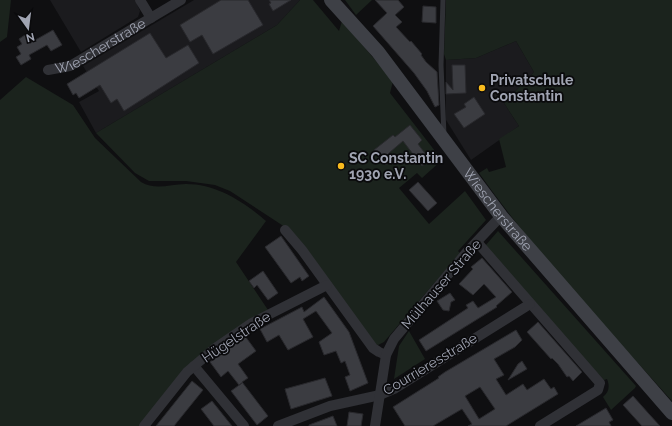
<svg xmlns="http://www.w3.org/2000/svg" width="672" height="426" viewBox="0 0 672 426" font-family="Raleway,sans-serif">
  <style>
    .built { fill: #1b1b1e }
    .green { fill: #1b231d }
    .building { fill: #3b3c41; stroke: #29292d; fill-rule: evenodd }
    .lines { fill: none; stroke-linecap: round; stroke-linejoin: round }
    .service { stroke: #303136; stroke-width: 5 }
    .minor { stroke: #303136; stroke-width: 10 }
    .secondary { stroke: #3e4046; stroke-width: 14 }
    .poi-dot { fill: #f9bb1e; stroke: #0a0a0c; stroke-width: 1.5 }
    .labels { text-anchor: middle; dominant-baseline: central; stroke-width: 3.5; stroke-linejoin: round; paint-order: stroke }
    .street-label { font-size: 14px; fill: #a0a4b2; stroke: #0a0a0c }
    .poi-label { font-size: 14px; font-weight: bold; fill: #a0a4b2; stroke: #0a0a0c; text-anchor: start }
  </style>
  <rect width="100%" height="100%" fill="#0f0f11"/>
  <g class="built">
    <path d="M50 0H142L137 4 140 11 138 17 81 52Z"/>
    <path d="M194 0H300L277 25 96 133 79 102 99 91 83 66Z"/>
    <path d="M516 41 534 72 504 103 519 126 471 160 446 120V60L476 58Z"/>
  </g>
  <g class="green">
    <path d="M0 0H11L7 37 0 42Z"/>
    <path d="M300 0H313L339 31 342 21 393 81 390 93 442 160 422 178 417 173 399 188 429 224 465 191 486 220 458 251 460 253 384 342 378 345 375 344 288 229 230 191 215 185 186 181H149L135 173 96 133 277 25Z"/>
    <path d="M345 0H372L356 15Z"/>
    <path d="M446 0H672V401C606 327 536 254 479 173L487 168 489 172 506 167 499 139 519 126 504 103 534 72 516 41 476 58 446 60 444 54Z"/>
    <path d="M26 77 73 105 95 138 141 182C156 191 170 184 186 184 217 184 244 202 266 221L236 262 268 310 225 337 142 426H0V100Z"/>
    <path d="M498 231 636 386 635 388 611 410 603 397C609 392 610 386 607 379L604 380 559 332 485 246Z"/>
    <path d="M409 331 425 359 394 379 399 346Z"/>
  </g>
  <g class="building">
    <path d="M221 0H248L263 25 213 54 202 35 190 42 180 25Z"/>
    <path d="M269 0H291L273 11 269 4 271 3Z"/>
    <path d="M375 0H398L404 7 395 15 402 22 396 27 410 42 411 41 422 54 421 55 426 62 437 72 439 105 435 107 427 91 414 73 373 26 387 13Z"/>
    <path d="M423 6 436 7V23L422 22Z"/>
    <path d="M53 30 62 45 51 51 47 45 29 55 31 59 21 65 16 57 21 54 17 47 22 44 19 39 25 35 30 43Z"/>
    <path d="M150 33 166 58 188 45 199 63 124 111 117 99 111 103 100 85 79 98 76 93 73 95 67 84Z"/>
    <path d="M452 65H465L466 93 446 94V82L453 90Z"/>
    <path d="M474 97 485 114 464 128 454 114 466 107 464 104Z"/>
    <path d="M410 125 422 140 418 144 430 160 422 166 403 141 389 153 393 158 386 165 374 150 393 135 395 137Z"/>
    <path d="M418 182 437 203 428 211 409 190Z"/>
    <path d="M281 236 309 276 302 281 300 277 291 283 265 247Z"/>
    <path d="M482 258 512 292 496 306 497 307 426 351 419 340 468 308 466 305 473 301 478 308 496 297 484 284 473 295 459 284 473 269 471 267Z"/>
    <path d="M263 271 278 293 268 300 257 285 254 288 249 281Z"/>
    <path d="M450 293 455 300 451 302 449 311 443 310 437 301Z"/>
    <path d="M324 297 349 332 368 383 350 391 345 377 350 375 345 361 341 363 336 351 324 355 319 342 332 333 316 311 303 319 313 337 288 350 279 335 267 342 260 329 302 307 304 312Z"/>
    <path d="M538 322 582 372 573 381 569 376 567 377 558 364 552 358 551 359 527 332Z"/>
    <path d="M516 330 522 340 515 347 494 359 504 375 496 379 506 395 523 384 527 390 544 379 551 389 554 387 558 394 506 426H468L472 424 462 409 433 426H405L393 407 439 378 438 377 445 372ZM480 387 495 409 479 419 465 396Z"/>
    <path d="M245 336 256 351 238 364 248 378 242 382 268 416 257 425 231 391 242 383 239 385 228 371 221 377 210 362Z"/>
    <path d="M522 361 527 369 508 380 518 364Z"/>
    <path d="M325 378 332 396 291 409 285 389Z"/>
    <path d="M192 381 203 390 178 421 174 426H156Z"/>
    <path d="M633 396 649 414 660 426H642L623 405Z"/>
    <path d="M212 401 232 426H214L201 409Z"/>
    <path d="M606 408 613 420 609 422 611 426H576Z"/>
    <path d="M349 412 363 414 361 426H347Z"/>
    <path d="M333 416 337 426H309V425Z"/>
  </g>
  <g class="lines">
    <path class="service" d="M443 0 441 65 444 135"/>
    <g class="minor">
      <path d="M140 0 151 18"/>
      <path id="s1" d="M48 70 70 66 181 0"/>
      <path d="M285 230 302 250 373 348 379 352 386 355"/>
      <path d="M477 242 600 383 598 390 540 426"/>
      <path d="M194 366 244 426"/>
      <path d="M144 426 187 372 214 349 252 323 327 285"/>
      <path d="M278 426 330 406 380 395 394 389 530 304"/>
      <path d="M375 426 386 355 394 339 466 253 501 216"/>
    </g>
    <path class="secondary" id="s2" d="M331 0 378 52 501 216 672 413"/>
  </g>
  <g class="poi-dot">
    <circle cx="482" cy="88" r="4"/>
    <circle cx="341" cy="166" r="4"/>
  </g>
  <g class="labels">
    <g class="street-label">
      <text stroke="none"><textPath href="#s1" startOffset="58">Wiescherstraße</textPath></text>
      <text stroke="none"><textPath href="#s2" startOffset="268">Wiescherstraße</textPath></text>
      <text transform="translate(441 284) rotate(-49)">Mülhauser Straße</text>
      <text transform="translate(236 337) rotate(-34)">Hügelstraße</text>
      <text transform="translate(430 364) rotate(-31)">Courrieresstraße</text>
    </g>
    <g class="poi-label">
      <text x="490" y="80">Privatschule<tspan x="490" dy="16">Constantin</tspan></text>
      <text x="349" y="158">SC Constantin<tspan x="349" dy="16">1930 e.V.</tspan></text>
    </g>
  </g>
  <g transform="translate(28 28) rotate(166)" stroke="#0a0a0c" stroke-width="3" paint-order="stroke">
  <path d="M0-3L7 15L0 10L-7 15Z" fill="#a0a4b2"/>
  <text y="-6" font-size="11" font-weight="bold" text-anchor="middle" fill="#a0a4b2">N</text>
  </g>
</svg>
